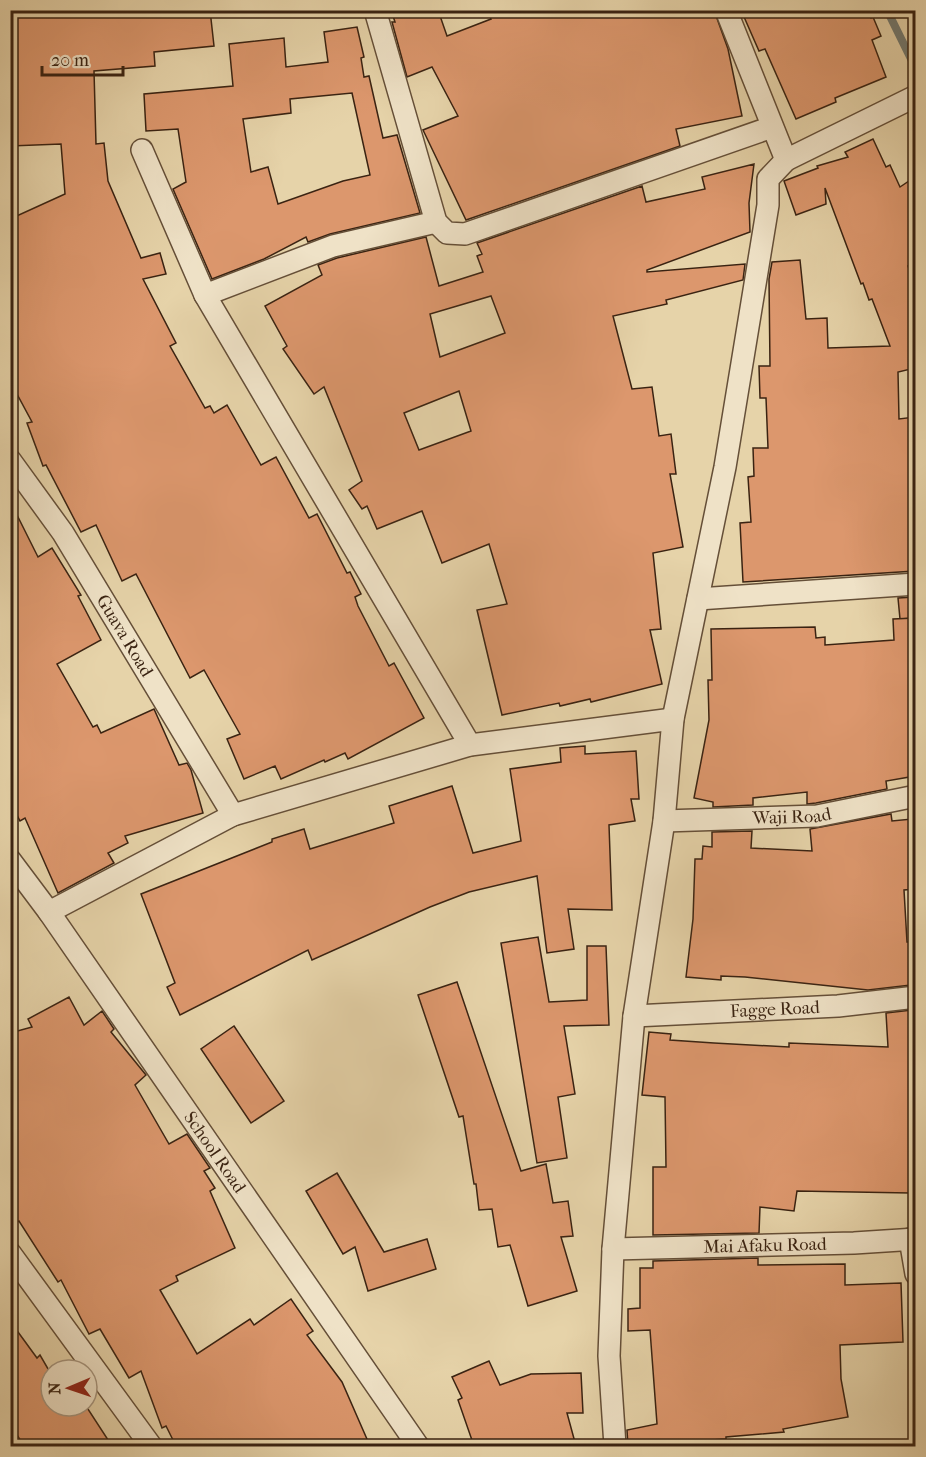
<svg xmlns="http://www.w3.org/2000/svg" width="926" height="1457" viewBox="0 0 926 1457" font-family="'IM FELL French Canon',serif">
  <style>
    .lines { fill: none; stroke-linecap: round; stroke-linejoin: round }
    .stream { stroke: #737b72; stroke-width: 8 }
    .building { fill: #dc976d; stroke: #3a2312; stroke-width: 1.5; fill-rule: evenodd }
    .minor-casing { stroke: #654f38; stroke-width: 24 }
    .minor { stroke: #efe2c7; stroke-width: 21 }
    .labels { text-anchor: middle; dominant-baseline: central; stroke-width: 4.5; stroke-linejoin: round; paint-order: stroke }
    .street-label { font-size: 18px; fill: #3a2312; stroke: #efe2c7 }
  </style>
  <rect width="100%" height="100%" fill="#e6d3a9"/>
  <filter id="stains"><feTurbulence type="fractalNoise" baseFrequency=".00333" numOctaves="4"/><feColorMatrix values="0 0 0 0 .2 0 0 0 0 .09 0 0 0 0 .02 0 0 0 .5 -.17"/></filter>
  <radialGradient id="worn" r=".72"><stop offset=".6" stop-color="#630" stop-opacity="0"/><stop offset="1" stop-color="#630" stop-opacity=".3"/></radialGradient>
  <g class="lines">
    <path class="stream" d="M887 10 916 69"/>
  </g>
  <g class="building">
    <path d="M10 10H210L214 46 154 52 155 66 94 71 96 144 104 143 108 181 141 258 160 253 166 274 143 279 176 343 170 346 205 408 210 406 214 413 227 405 261 465 276 457 309 518 317 514 347 573 350 572 361 594 355 597 358 606 389 666 394 663 424 718 348 759 345 753 325 762 324 760 281 779 275 766 244 779 227 739 240 734 204 670 190 678 136 574 122 581 96 525 81 532 46 465 43 466 27 423 32 422 10 381V219L65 194 61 144 10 146Z"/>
    <path d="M391 10H438L447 36 491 19 486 10H714L728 49 742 116 676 129 680 146 466 220 423 130 458 116 432 67 407 77 392 22H395Z"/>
    <path d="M741 10H868L871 18 873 17 881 36 872 40 886 77 835 98 836 102 796 119 765 49 759 51Z"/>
    <path d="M357 27 364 57 361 58 364 77 369 76 383 138 397 135 420 213 330 234 308 242 306 237 264 259 212 279 173 189 186 182 178 129 146 131 144 94 233 86 229 44 284 38 286 67 328 62 324 32ZM352 93 370 175 343 181 278 204 268 167 251 172 243 119 291 113 290 99Z"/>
    <path d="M873 139 886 167 890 165 900 187 915 177V263L908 266 915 287V368L898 372 899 419 915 417V571L743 582 740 523 751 522 748 477 754 476 753 448H768L766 398H760L759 366H770L769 279 772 262 800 260 806 319 827 318 828 348 890 346 872 299 869 300 863 283 861 284 825 188 826 204 796 215 784 181 818 168 817 166 848 157 845 152Z"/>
    <path d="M754 164 749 203 750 232 647 270V272L745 264 743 280 666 300 667 304 613 316 632 389 652 387 659 436 671 434 676 474H670L683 547 653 553 661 629 650 630 662 684 591 702 590 699 560 706 559 703 502 715 477 610 507 604 489 544 442 563 422 511 377 529 367 506 362 509 349 490 362 481 324 387 314 394 283 349 287 346 265 306 322 275 318 265 337 258 426 237 439 286 483 272 477 256 482 254 477 243 642 186 646 202 705 189 702 177ZM491 296 505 333 440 357 430 314ZM459 391 471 431 419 450 404 413Z"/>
    <path d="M10 501 38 557 52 548 81 595 78 596 101 640 57 664 93 727 97 725 101 733 154 709 179 765 187 763 191 770 203 813 125 836 128 843 108 853 114 863 58 893 25 818 20 821 10 801Z"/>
    <path d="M915 597V618L900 619 898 598Z"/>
    <path d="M915 618V776L886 781 887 789 816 803 807 804V792L753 798V805L713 807V802L694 798 709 720 708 680H712L711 629 815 627 816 638 825 637V645L894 640 893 619Z"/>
    <path d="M585 746V754L636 751 639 799H631L635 821 609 825 612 910 568 909 574 949 547 953 537 876 469 892 430 907 312 960 308 950 180 1015 167 987 175 983 141 894 272 842V839L304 829 310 849 394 823 389 806 452 786 473 853 521 841 510 769 561 762 560 748Z"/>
    <path d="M891 814 892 821 912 819 915 889 904 890 907 942H909L911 985 868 990 745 977 721 976V980L686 977 693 919 695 859H702L703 846 712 847V832L752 831 751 848 812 851 810 829Z"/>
    <path d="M538 937 549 1002 587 1000V946H606L609 1025 564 1026 575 1094 558 1097 567 1158 537 1163 501 943Z"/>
    <path d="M457 982 521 1171 546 1164 553 1203 568 1201 573 1236 561 1237 577 1291 528 1306 510 1245 498 1247 492 1209 479 1210 476 1184H474L463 1116 459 1117 418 995Z"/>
    <path d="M69 997 84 1025 102 1011 114 1029 111 1032 146 1075 135 1085 169 1144 187 1134 210 1168 204 1171 215 1188 210 1191 235 1248 176 1276 178 1281 160 1290 197 1354 250 1319 254 1325 291 1299 313 1331 307 1335 342 1382 370 1446H176L166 1426 162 1428 141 1371 129 1378 100 1329 89 1334 61 1280 58 1282 19 1221 10 1226V1033L32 1027 28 1019Z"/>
    <path d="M912 1010V1021H915V1138L910 1193 797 1191 794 1211 760 1207 759 1233 653 1235V1167H666L665 1097 642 1095 649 1032 671 1034 670 1040 714 1043 789 1047V1043L888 1047 886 1013Z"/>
    <path d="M234 1026 284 1101 251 1123 201 1049Z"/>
    <path d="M337 1173 384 1252 427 1239 436 1269 368 1291 355 1247 343 1254 306 1191Z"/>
    <path d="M758 1258V1265L845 1264V1285L901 1283 903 1342 840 1345 841 1379 848 1417 783 1429 784 1432 726 1437V1439L667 1443 668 1446H628L627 1430 657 1424 650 1330 628 1331V1309L640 1308V1268H653V1261Z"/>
    <path d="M10 1321 37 1358 40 1355 51 1374V1406H86L112 1446H24L10 1424Z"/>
    <path d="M489 1361 500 1385 531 1374 581 1373 583 1413H567L576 1446H474L458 1400 462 1398 452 1377Z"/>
  </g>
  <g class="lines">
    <defs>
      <g id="minor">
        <path d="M375 10 436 222 447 233 465 234 772 127"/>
        <path d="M726 10 786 160"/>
        <path d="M142 150 205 295 470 745"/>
        <path d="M205 295 333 246 436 222"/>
        <path id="s1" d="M10 460 63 533 233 815"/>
        <path d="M698 599 916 584"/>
        <path id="s2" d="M664 821 817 816 916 796"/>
        <path id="s3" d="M10 860 49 912 418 1446"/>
        <path d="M49 912 233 815 470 745 673 719"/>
        <path id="s4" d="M634 1016 838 1006 916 997"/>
        <path d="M910 1239 916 1274"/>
        <path id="s5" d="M613 1249 854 1243 916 1239"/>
        <path d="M10 1253 151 1446"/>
        <path d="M615 1446 609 1356 613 1249 634 1016 664 821 673 719 725 467 768 205V179L786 160 916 96"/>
      </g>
    </defs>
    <use href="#minor" class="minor-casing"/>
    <use href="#minor" class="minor"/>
  </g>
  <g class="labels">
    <g class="street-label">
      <text stroke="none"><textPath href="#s1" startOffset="210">Guava Road</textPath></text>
      <text stroke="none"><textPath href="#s2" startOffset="128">Waji Road</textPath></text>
      <text stroke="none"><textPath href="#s4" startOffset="141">Fagge Road</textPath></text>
      <text stroke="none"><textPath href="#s3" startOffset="357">School Road</textPath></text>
      <text stroke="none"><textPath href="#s5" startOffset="152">Mai Afaku Road</textPath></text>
    </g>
  </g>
  <rect width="926" height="1457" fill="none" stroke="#e6d3a9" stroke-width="36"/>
  <rect x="12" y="12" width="902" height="1433" fill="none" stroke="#3a2312" stroke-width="3"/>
  <rect x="18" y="18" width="890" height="1421" fill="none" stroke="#3a2312" stroke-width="1.5"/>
  <g transform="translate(69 1388) rotate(268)"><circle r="28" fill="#efe2c7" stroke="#a7967f" stroke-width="1.5"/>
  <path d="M0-4.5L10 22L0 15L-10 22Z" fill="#8f2418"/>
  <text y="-9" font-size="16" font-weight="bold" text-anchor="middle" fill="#3a2312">N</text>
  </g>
  <path d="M42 66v9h81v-9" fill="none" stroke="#3a2312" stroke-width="3"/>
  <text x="51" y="66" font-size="18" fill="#3a2312" stroke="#efe2c7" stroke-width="4.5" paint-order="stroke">20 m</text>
  <rect width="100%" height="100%" filter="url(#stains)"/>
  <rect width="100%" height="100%" fill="url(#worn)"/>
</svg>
